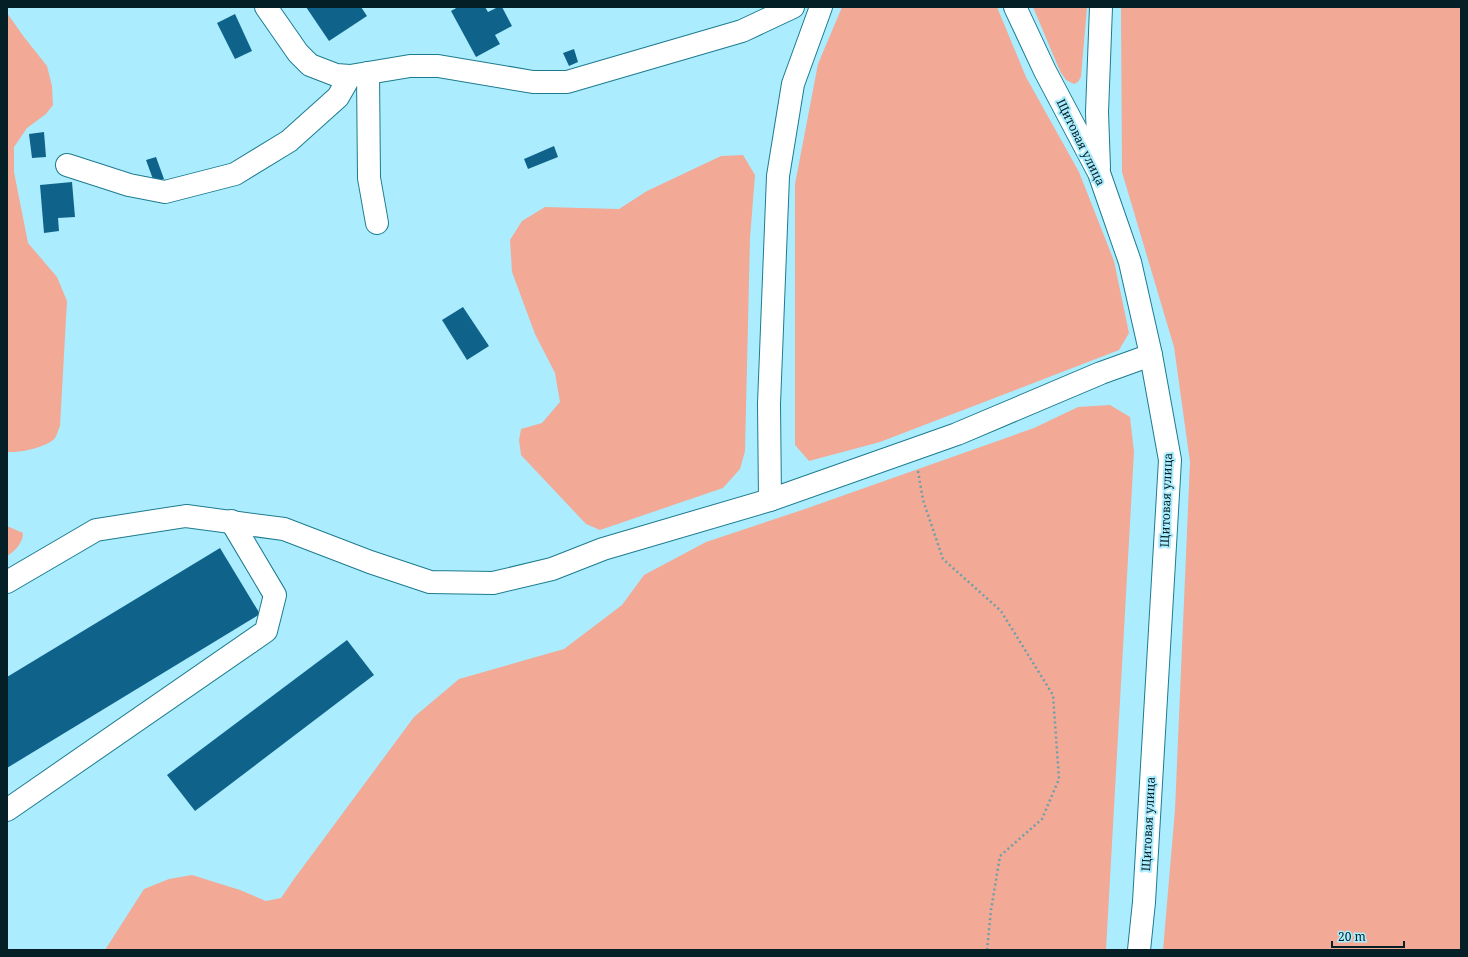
<svg xmlns="http://www.w3.org/2000/svg" width="1468" height="957" viewBox="0 0 1468 957" font-family="'Noto Serif',serif">
  <style>
    .green { fill: #f2a995 }
    .building { fill: #0f638b }
    .lines { fill: none; stroke-linecap: round; stroke-linejoin: round }
    .minor-casing { stroke: #1e7b8f; stroke-width: 24 }
    .path { stroke: #6c9fac; stroke-width: 2.5; stroke-dasharray: 2 3; stroke-linecap: butt }
    .minor { stroke: #fff; stroke-width: 22 }
    .labels { text-anchor: middle; dominant-baseline: central; stroke-width: 4; stroke-linejoin: round; paint-order: stroke }
    .street-label { font-size: 12px; fill: #041f25; stroke: #abedfe }
  </style>
  <rect width="100%" height="100%" fill="#abedfe"/>
  <g class="green">
    <path d="M842 7H997L1026 77 1079 172 1114 261 1129 333 1119 350 880 442 809 461 795 445V184L818 64Z"/>
    <path d="M1033 7H1087L1081 77 1078 82 1074 84 1066 80 1060 71Z"/>
    <path d="M1121 7H1461V950H1163L1175 810 1190 462 1174 347 1122 172Z"/>
    <path d="M7 13 24 37 47 66 52 86 53 105 46 114 27 128 14 147V172L28 243 57 277 67 301 60 426C58 430 57 435 55 438 46 448 19 453 7 452Z"/>
    <path d="M743 155 755 175 750 238 745 451 740 469 723 488 600 530 586 524 521 455 519 440 521 429 542 423 560 402 555 373 535 334 512 272 510 240 522 221 545 207 619 209 647 191 721 156Z"/>
    <path d="M1110 405 1130 417 1134 452 1106 950H105L144 889 169 879 192 875 240 890 266 901 281 898 294 879 414 717 459 679 564 649 622 605 644 575 706 542 805 509 1034 428 1078 407Z"/>
    <path d="M7 526 23 533C23 543 15 551 7 556Z"/>
  </g>
  <g class="building">
    <path d="M306 7H361L367 16 329 41Z"/>
    <path d="M458 7H485L488 12 498 7H502L512 26 495 35 500 44 476 57 451 11Z"/>
    <path d="M235 14 252 51 235 59 217 23Z"/>
    <path d="M574 49 578 62 569 66 563 53Z"/>
    <path d="M44 132 46 157 32 158 29 134Z"/>
    <path d="M554 146 558 157 528 169 524 159Z"/>
    <path d="M156 157 164 179 154 182 146 160Z"/>
    <path d="M72 182 75 217 58 218 59 231 44 233 40 185Z"/>
    <path d="M463 307 489 346 467 360 442 320Z"/>
    <path d="M220 548 260 614 7 768V677Z"/>
    <path d="M347 640 374 675 195 811 167 775Z"/>
  </g>
  <g class="lines">
    <defs>
      <g id="minor">
        <path d="M266 7 298 53 310 65 336 75 350 76 410 66H438L533 82H567L742 31 793 7"/>
        <path d="M821 7 793 84 778 176 769 404 770 500 957 434 1101 373 1151 355"/>
        <path d="M1015 7 1045 71 1099 173 1130 262 1151 355 1170 460 1144 902 1139 950"/>
        <path d="M368 73 369 178 377 223"/>
        <path d="M67 165 129 185 165 192 235 174 289 141 338 97 350 76"/>
        <path d="M1099 168 1097 112 1101 7"/>
        <path d="M7 582 96 530 186 516 284 529 370 562 430 582 493 583 552 569 603 549 770 500"/>
        <path d="M7 810 266 631 275 595 231 521"/>
      </g>
    </defs>
    <use href="#minor" class="minor-casing"/>
    <path class="path" d="M918 471 923 500 943 559 1001 611 1053 695 1059 779 1042 819 1000 856 991 910 987 950"/>
    <use href="#minor" class="minor"/>
  </g>
  <g class="labels">
    <g class="street-label">
      <text transform="translate(1081 142) rotate(64)">Щитовая улица</text>
      <text transform="translate(1166 500) rotate(-88)">Щитовая улица</text>
      <text transform="translate(1148 824) rotate(-87)">Щитовая улица</text>
    </g>
  </g>
  <rect width="1468" height="957" fill="none" stroke="#041f25" stroke-width="16"/>
  <path d="M1332 941v6h72v-6" fill="none" stroke="#041f25" stroke-width="2"/>
  <text x="1338" y="941" font-size="12" fill="#041f25" stroke="#abedfe" stroke-width="3" paint-order="stroke">20 m</text>
</svg>
